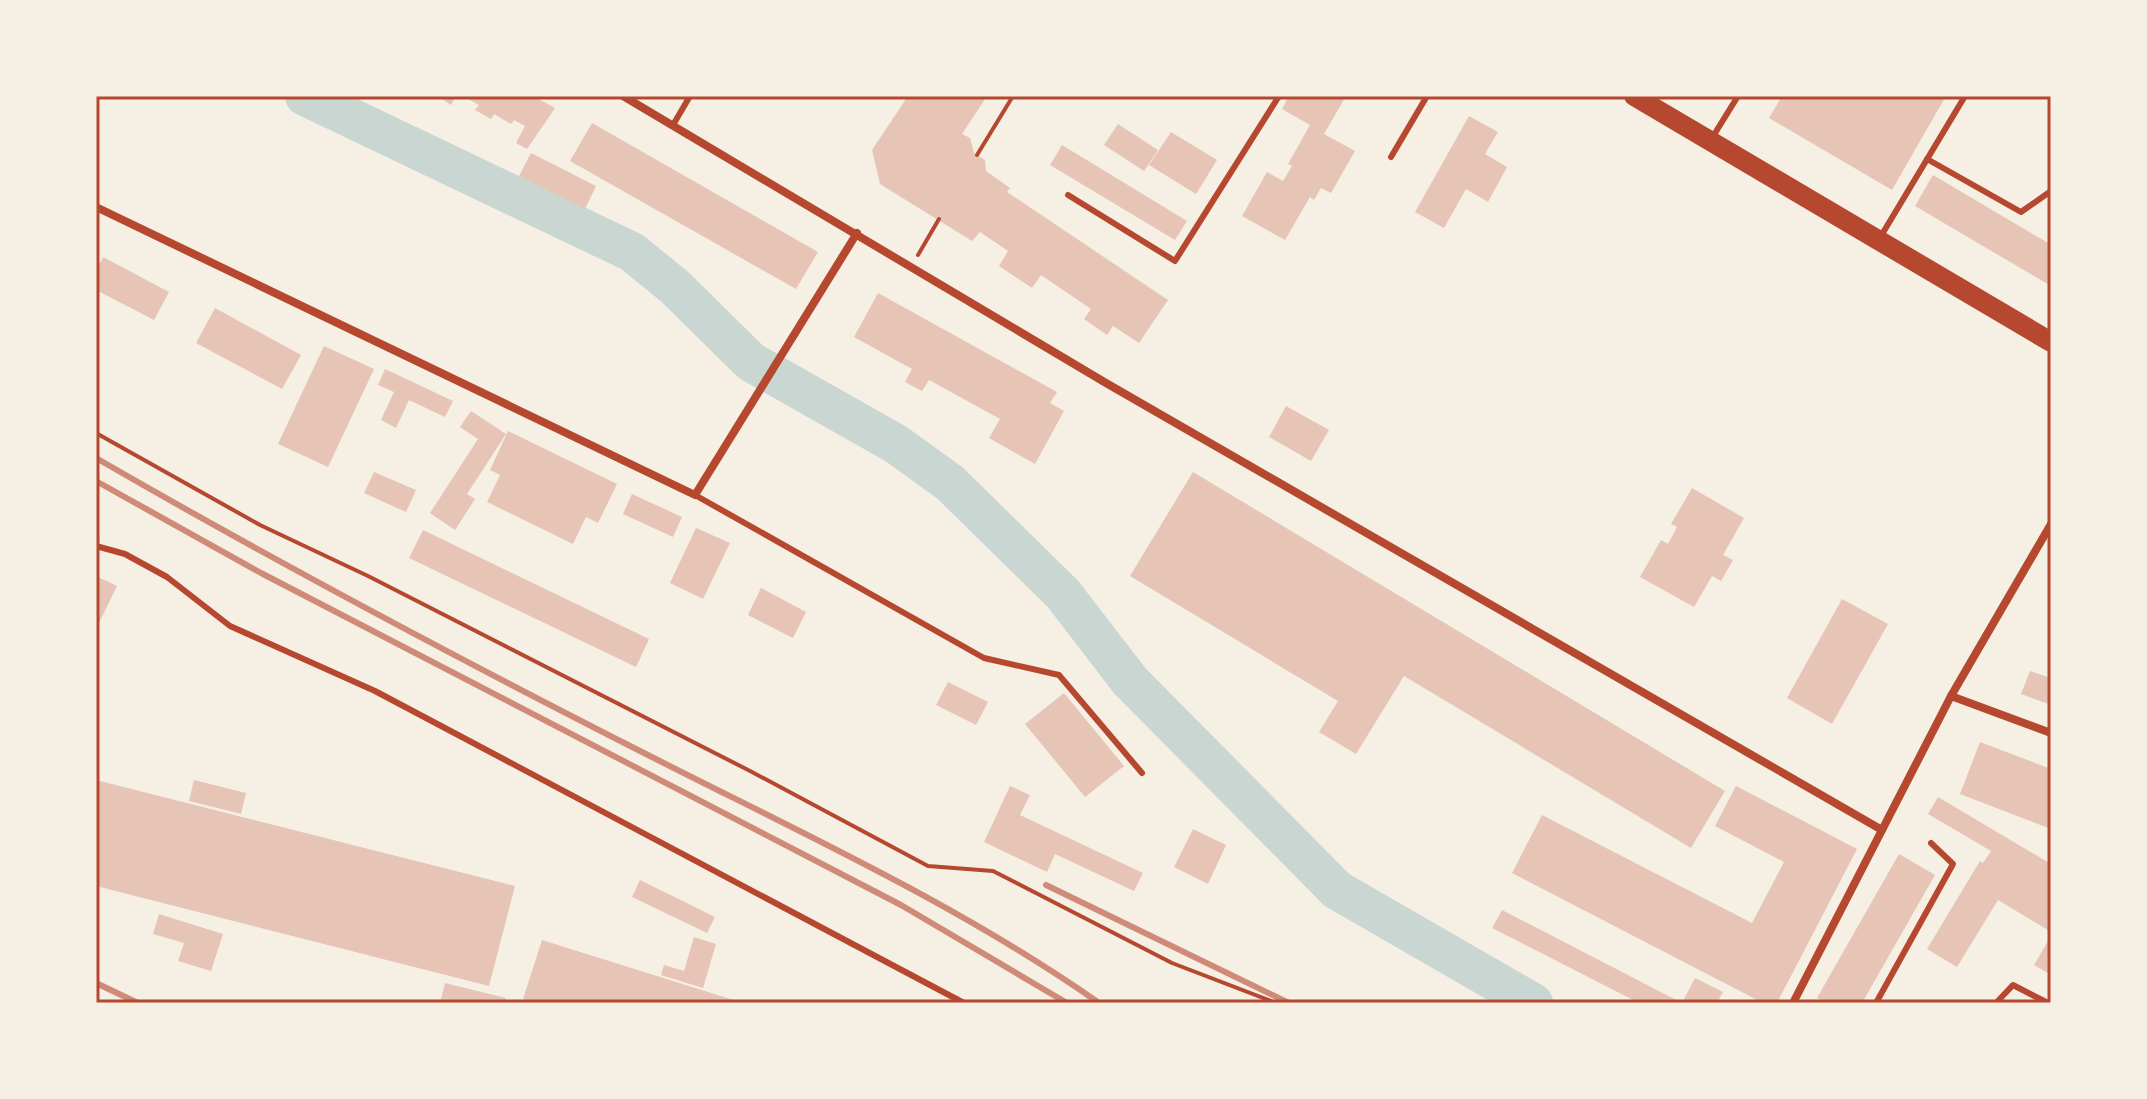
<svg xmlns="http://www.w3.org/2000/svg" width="2147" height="1099" viewBox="0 0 2147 1099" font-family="Inter,sans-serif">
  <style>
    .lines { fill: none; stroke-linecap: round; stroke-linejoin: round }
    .river { stroke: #c9d6d2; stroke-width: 40 }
    .building { fill: #e6c5b7 }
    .path { stroke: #b5482f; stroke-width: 4 }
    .service { stroke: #b5482f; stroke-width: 6 }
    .minor { stroke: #b5482f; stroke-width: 8 }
    .primary { stroke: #b5482f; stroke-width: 20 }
    .rail { stroke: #cf8b77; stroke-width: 6 }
    .neatline { fill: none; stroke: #b5482f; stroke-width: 3 }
  </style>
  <rect width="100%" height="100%" fill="#f6efe4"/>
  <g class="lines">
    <path class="river" d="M305 96 632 252 675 287 751 362 896 444 950 483 1063 594 1130 681 1337 890 1533 1003"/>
  </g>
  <g class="building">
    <path d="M443 96H456L451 105 442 99Z"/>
    <path d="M463 96H533L555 108 527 149 516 143 525 126 514 120 511 124 494 114 491 119 475 110 479 105Z"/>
    <path d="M908 96H987L962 134 970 138 974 153 985 160 986 171 1010 188 1007 192 1168 300 1139 343 1113 326 1107 335 1084 319 1091 309 1041 275 1032 288 999 266 1008 251 980 232 972 241 880 184 872 150Z"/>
    <path d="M1289 96H1346L1324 134 1355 151 1331 193 1321 188 1314 200 1310 197 1285 240 1242 216 1267 172 1283 181 1292 166 1288 164 1310 125 1282 109Z"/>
    <path d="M1782 96H1946L1892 190 1769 118Z"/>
    <path d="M1469 116 1498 132 1485 154 1507 167 1488 202 1466 189 1444 228 1415 212Z"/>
    <path d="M592 123 818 252 796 289 570 161Z"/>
    <path d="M1118 124 1158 150 1144 171 1104 145Z"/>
    <path d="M1171 132 1217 160 1196 194 1149 165Z"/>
    <path d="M1062 145 1187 221 1175 240 1050 165Z"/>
    <path d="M531 153 596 186 585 209 519 176Z"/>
    <path d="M1933 175 2048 243 2051 238V286L1915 206Z"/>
    <path d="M103 257 169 292 154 320 96 290V271Z"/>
    <path d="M878 293 1057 392 1050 403 1064 411 1035 464 989 438 1000 419 929 380 922 391 905 382 912 369 854 337Z"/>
    <path d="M215 308 301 355 282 389 196 343Z"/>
    <path d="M324 346 374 369 328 467 278 444Z"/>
    <path d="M385 369 453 401 445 417 409 400 396 428 381 420 394 392 378 385Z"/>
    <path d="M1286 406 1329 430 1311 461 1269 437Z"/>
    <path d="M471 411 506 434 467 494 475 499 455 530 430 513 478 439 460 427Z"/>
    <path d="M508 431 617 484 598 523 586 517 573 544 487 502 500 475 490 470Z"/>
    <path d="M374 472 416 490 406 512 364 493Z"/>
    <path d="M1193 472 1725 791 1691 848 1404 676 1356 754 1319 732 1338 701 1130 576Z"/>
    <path d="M1692 488 1744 518 1723 555 1733 560 1721 581 1712 576 1694 607 1640 577 1661 540 1668 544 1677 527 1671 524Z"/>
    <path d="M632 494 682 517 673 537 623 514Z"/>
    <path d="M696 528 730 543 703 599 670 583Z"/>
    <path d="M423 530 649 639 636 667 409 558Z"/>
    <path d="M96 576 117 586 96 629Z"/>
    <path d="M761 588 806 612 793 638 748 615Z"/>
    <path d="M1842 599 1888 624 1832 724 1787 698Z"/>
    <path d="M2030 671 2051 678V705L2021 694Z"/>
    <path d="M948 682 988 702 976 725 936 705Z"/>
    <path d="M1064 693 1124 766 1085 797 1025 724Z"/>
    <path d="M1980 742 2051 769V829L1960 794Z"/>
    <path d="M96 780 515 886 489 986 96 886Z"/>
    <path d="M194 780 246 793 241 814 189 801Z"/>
    <path d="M1010 786 1030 795 1020 815 1143 873 1134 891 1055 854 1047 872 984 842Z"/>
    <path d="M1736 786 1857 849 1777 1003H1763L1512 873 1542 815 1752 923 1784 862 1715 826Z"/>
    <path d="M1938 797 2051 864V932L1998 900 1957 967 1927 949 1980 861 1983 863 1991 851 1928 814Z"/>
    <path d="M1193 829 1226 845 1208 884 1174 867Z"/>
    <path d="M1899 854 1935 875 1862 1003H1827L1817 998Z"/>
    <path d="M640 880 715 917 707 933 632 897Z"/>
    <path d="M1502 910 1682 1003 1695 978 1723 992 1717 1003H1639L1492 928Z"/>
    <path d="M159 914 223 934 211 971 178 961 184 943 153 934Z"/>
    <path d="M2051 936V975L2034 965Z"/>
    <path d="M694 937 716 944 703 988 661 975 664 965 684 971Z"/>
    <path d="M542 940 740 1002V1003H535L523 999Z"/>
    <path d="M445 983 506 998 504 1003H440Z"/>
  </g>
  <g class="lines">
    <g class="path">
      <path d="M977 155 1013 96"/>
      <path d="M918 255 939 219"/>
      <path d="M96 433 260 525 368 576 752 772 928 866 993 871 1172 963 1276 1003"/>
    </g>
    <g class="service">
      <path d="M673 125 690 96"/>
      <path d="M1712 138 1738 96"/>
      <path d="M1391 157 1427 96"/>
      <path d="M1927 159 2021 212 2051 191"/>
      <path d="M1068 195 1175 261 1279 96"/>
      <path d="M1881 236 1965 96"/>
      <path d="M695 495 984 658 1059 675 1142 773"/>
      <path d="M96 546 125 554 167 577 230 626 375 691 964 1003"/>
      <path d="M1876 1003 1953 864 1931 843"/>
      <path d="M1996 1003 2013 985 2048 1003"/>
    </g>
    <g class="minor">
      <path d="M623 96 1106 383 1882 830"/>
      <path d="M96 207 695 495 857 233"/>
      <path d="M1951 696 2051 733"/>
      <path d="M1793 1003 1951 696 2051 524"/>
    </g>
    <path class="primary" d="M1634 96 2051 342"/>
    <g class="rail">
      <path d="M96 458C276 562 459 659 644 753 797 831 958 904 1099 1003"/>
      <path d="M96 481 261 573 901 905 1067 1003"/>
      <path d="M1046 885 1289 1003"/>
      <path d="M96 983 138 1003"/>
    </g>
  </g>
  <rect width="2147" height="1099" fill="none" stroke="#f6efe4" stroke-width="196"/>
  <rect x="98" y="98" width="1951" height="903" class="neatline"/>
</svg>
